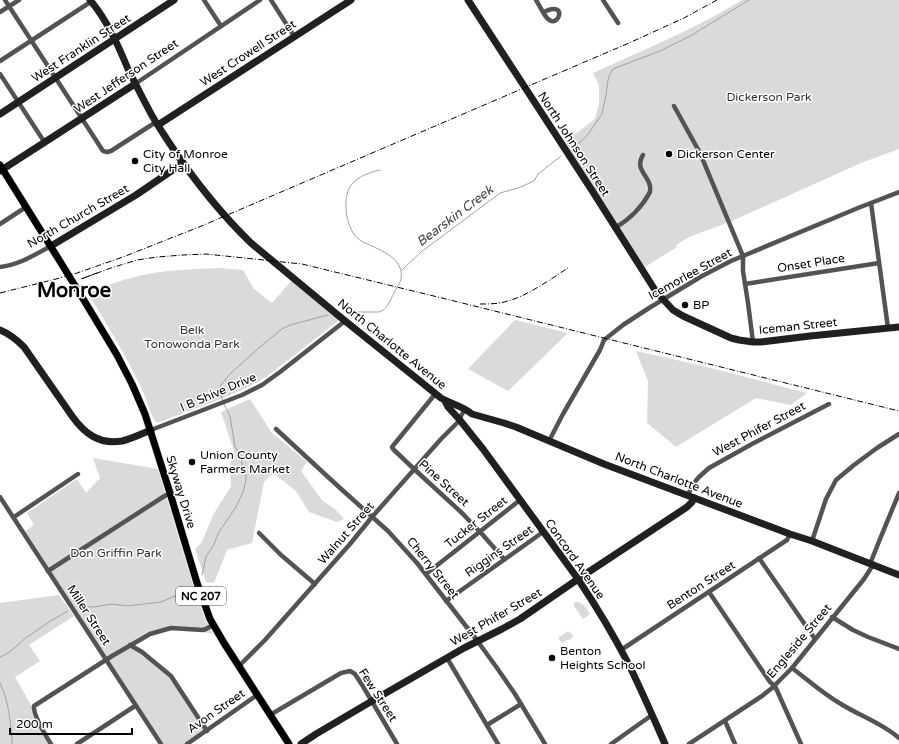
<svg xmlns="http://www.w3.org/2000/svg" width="899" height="744" viewBox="0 0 899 744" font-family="'Varela Round',sans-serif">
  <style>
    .green { fill: #dadada }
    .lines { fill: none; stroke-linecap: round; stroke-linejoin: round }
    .stream { stroke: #a1a1a1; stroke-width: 1 }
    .primary-casing { stroke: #dbdbdb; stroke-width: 8 }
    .street { stroke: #535353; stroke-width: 4.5 }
    .secondary { stroke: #202020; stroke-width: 7 }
    .primary { stroke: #000; stroke-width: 7 }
    .rail { stroke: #000; stroke-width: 1; stroke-dasharray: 6 2 1 2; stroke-linecap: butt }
    .primary-bridge-casing { stroke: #dbdbdb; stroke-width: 8; stroke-linecap: butt }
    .primary-bridge { stroke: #000; stroke-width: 7 }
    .poi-dot { fill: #000; stroke: #fff; stroke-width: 1.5 }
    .labels { text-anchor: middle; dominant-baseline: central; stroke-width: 3; stroke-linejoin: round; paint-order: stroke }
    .shield { fill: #fff; stroke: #4c4c4c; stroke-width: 1 }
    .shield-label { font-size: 11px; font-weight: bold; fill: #000 }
    .street-label { font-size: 12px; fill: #000; stroke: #fff }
    .park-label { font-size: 12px; fill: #313131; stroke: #fff }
    .poi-label { font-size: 12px; fill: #000; stroke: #fff; text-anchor: start }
    .water-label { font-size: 13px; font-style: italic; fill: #424242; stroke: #fff }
    .town-label { font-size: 20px; font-weight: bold; fill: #000; stroke: #fff }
  </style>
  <rect width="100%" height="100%" fill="#fff"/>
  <g class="green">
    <path d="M742 0H899V149L861 163 732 221 689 237 676 245 677 247 645 267 622 234 565 142 595 119 599 103V85L593 73C643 50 695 29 742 0Z"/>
    <path d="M219 268 243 270 254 289 272 303 292 280 338 319V321L266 377C234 397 195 408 160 422H156C151 417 147 401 144 394 128 359 108 326 88 293 104 287 121 280 138 276 165 270 192 269 219 268Z"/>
    <path d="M515 320 568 333 508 391 468 369Z"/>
    <path d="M636 351C694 363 750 378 807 393L791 405 756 398 676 447 647 423 648 381Z"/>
    <path d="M250 399 272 433 307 462 301 471 322 500 336 510 344 519 337 522 309 512 296 491 273 473 264 482 252 543 227 550 214 583 206 582 195 549 202 542 213 515 231 486 230 466 234 451 221 412Z"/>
    <path d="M93 458 158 469 196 595 206 621 213 634 176 626 170 627 129 645 142 653 171 677 205 731 185 744H162L25 531 34 525 27 513 77 479 86 493 100 478Z"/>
    <path d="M59 595 74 616 29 645 40 661 15 677 53 744H0V603Z"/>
    <path d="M576 602H578L584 605 590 614 583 619 574 606V604Z"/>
    <path d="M568 631 573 635C573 639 570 640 566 640L565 642 562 643 558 638Z"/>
  </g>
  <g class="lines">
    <g class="stream">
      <path d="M572 148 584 139 589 133 602 114 606 95 608 80 610 74 613 69 618 67 660 51 692 35 749 0"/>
      <path d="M402 270 421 252 500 193 518 188 534 181 538 174 561 156"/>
      <path d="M348 312H379C388 309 390 300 394 293 396 288 400 284 401 279 405 257 377 249 361 241 357 238 353 234 351 229 345 217 343 194 352 184 360 175 369 173 380 170"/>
      <path d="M223 401 219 390 220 386 230 374 261 346 282 329 290 325 328 315"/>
      <path d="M202 575 206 557 214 544 219 532 236 507 243 492 246 480V476L242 465 241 456 235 447 230 416 224 404"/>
      <path d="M79 607H93L112 604 127 606 161 602 182 593 189 588"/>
      <path d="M0 657 8 653 18 645 23 640 49 622 68 611"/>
      <path d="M0 683C9 702 10 719 12 740V744"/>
    </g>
    <defs>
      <g id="primary">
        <path d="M0 165 56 255"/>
        <path d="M82 297 117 355 132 384 145 414 170 493 197 583 210 619 224 643 289 744"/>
      </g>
    </defs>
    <use href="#primary" class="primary-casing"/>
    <g class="street">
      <path d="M5 0 103 151 107 152 111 151 156 122"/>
      <path d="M204 0 221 26"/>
      <path d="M271 0 294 36"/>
      <path d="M536 0C540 6 543 14 548 19 559 29 568 0 544 12"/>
      <path d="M603 0 618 23"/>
      <path d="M0 12 19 0"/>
      <path d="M0 61 92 1"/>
      <path d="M0 74 45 143"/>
      <path d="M135 84 260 0"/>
      <path d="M674 106 700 153 743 256V271L748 303 753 342"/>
      <path d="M871 203 888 328"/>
      <path d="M0 224 26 207"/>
      <path d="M615 228C630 219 642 207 650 192 653 177 633 171 643 155"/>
      <path d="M0 267C19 265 34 255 51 246"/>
      <path d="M745 284 879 263"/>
      <path d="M436 393 392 447 393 449 414 469 462 513 482 534 504 559"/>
      <path d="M276 429 340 488 388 531 417 563 476 639 497 668 515 694 545 744"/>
      <path d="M151 430 242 395 262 385 280 372 345 321"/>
      <path d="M549 441 563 414 600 350 604 340 623 325 649 308 702 276 731 261 858 208 899 192"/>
      <path d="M688 495 693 484 699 477 709 468 752 444 829 404"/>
      <path d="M0 497 161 744"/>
      <path d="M14 517 78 474"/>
      <path d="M259 533 281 555 315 584"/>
      <path d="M812 541 826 499 836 480 854 465 877 448 899 434"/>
      <path d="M759 558 815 639"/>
      <path d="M870 564 880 539 899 493"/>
      <path d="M48 571 163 497 170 493"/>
      <path d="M426 574 520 500"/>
      <path d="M709 592 770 682 775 686 801 744"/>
      <path d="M446 601 543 532"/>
      <path d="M832 617 853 630 868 637 899 649"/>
      <path d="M130 645 142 652 171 676 207 731"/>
      <path d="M621 650 787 540 790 534"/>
      <path d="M447 658 498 744"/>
      <path d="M239 666 265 640 350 544 372 517 441 439 457 423 465 409"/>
      <path d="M792 668C808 680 823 694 841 704 860 716 882 723 899 738"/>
      <path d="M270 715 341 673 350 671 355 674 364 688 397 744"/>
      <path d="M725 721 735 744"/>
      <path d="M487 725 521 704"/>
      <path d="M51 744C46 736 33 715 34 706L112 656 150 634 171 628 203 630 206 629 213 625"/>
      <path d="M77 744 135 706"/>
      <path d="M187 744 257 695"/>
      <path d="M611 744 652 715"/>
      <path d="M689 744 762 696 772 688 792 668 864 579 873 565"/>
    </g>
    <g class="secondary">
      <path d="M90 0C107 20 118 45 128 69 135 83 142 97 149 110 155 122 163 133 170 144 194 180 220 213 251 243L339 316 441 398C451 404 463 406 472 414L504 423 516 427 604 464 790 534 812 541 899 575"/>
      <path d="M468 0 593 192 655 290 661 297 673 310 683 316 731 338 739 340 753 342H761L810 336 899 327"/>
      <path d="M0 114 174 0"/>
      <path d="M158 125 351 0"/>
      <path d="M0 171 135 84"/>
      <path d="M51 246 136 195 183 163"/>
      <path d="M0 330C10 334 17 340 24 347L72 416C84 433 99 445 122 441 131 439 141 434 151 430"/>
      <path d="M445 401 448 407 459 419 483 449 578 579C596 606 613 634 628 663 641 689 653 717 665 744"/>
      <path d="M301 744 316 734 372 701 464 648 502 629 520 619 581 577 687 507 692 502 694 498"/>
    </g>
    <use href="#primary" class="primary"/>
    <g class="rail">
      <path d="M97 273 81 279 111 268 137 260 157 257 183 255 206 254 302 264 446 299 899 411"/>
      <path d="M59 288 66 285"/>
      <path d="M0 293 56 279 77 273 123 257 204 225 629 43 684 18 717 0"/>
      <path d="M480 304C489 304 499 304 508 301 527 296 551 279 568 268"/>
    </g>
    <defs>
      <path id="primary-bridge" d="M56 255 82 297"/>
    </defs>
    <use href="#primary-bridge" class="primary-bridge-casing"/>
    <use href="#primary-bridge" class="primary-bridge"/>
  </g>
  <g class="poi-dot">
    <circle cx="669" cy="154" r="4"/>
    <circle cx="135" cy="161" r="4"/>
    <circle cx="685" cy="305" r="4"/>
    <circle cx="192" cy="462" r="4"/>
    <circle cx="552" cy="658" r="4"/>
  </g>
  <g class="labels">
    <rect class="shield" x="176" y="587" width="50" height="18" rx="3"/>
    <g class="shield-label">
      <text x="201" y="596">NC 207</text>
    </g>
    <g class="street-label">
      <text transform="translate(81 48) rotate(-33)">West Franklin Street</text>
      <text transform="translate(248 53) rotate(-33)">West Crowell Street</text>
      <text transform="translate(126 76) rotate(-34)">West Jefferson Street</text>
      <text transform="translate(574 144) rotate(57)">North Johnson Street</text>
      <text transform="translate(78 216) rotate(-30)">North Church Street</text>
      <text transform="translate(811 263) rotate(-9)">Onset Place</text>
      <text transform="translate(690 274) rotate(-29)">Icemorlee Street</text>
      <text transform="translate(798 326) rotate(-6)">Iceman Street</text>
      <text transform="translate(392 344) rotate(39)">North Charlotte Avenue</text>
      <text transform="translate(218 392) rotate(-23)">I B Shive Drive</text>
      <text transform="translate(759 429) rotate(-28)">West Phifer Street</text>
      <text transform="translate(679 480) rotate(21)">North Charlotte Avenue</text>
      <text transform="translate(444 483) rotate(42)">Pine Street</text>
      <text transform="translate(181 492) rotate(73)">Skyway Drive</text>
      <text transform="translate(476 522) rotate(-38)">Tucker Street</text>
      <text transform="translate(346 533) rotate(-49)">Walnut Street</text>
      <text transform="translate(499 551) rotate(-35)">Riggins Street</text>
      <text transform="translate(575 559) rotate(55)">Concord Avenue</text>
      <text transform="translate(433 568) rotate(51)">Cherry Street</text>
      <text transform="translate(701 585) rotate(-33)">Benton Street</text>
      <text transform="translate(89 615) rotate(57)">Miller Street</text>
      <text transform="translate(496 617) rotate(-30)">West Phifer Street</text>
      <text transform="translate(799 641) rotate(-50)">Engleside Street</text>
      <text transform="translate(378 695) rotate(57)">Few Street</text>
      <text transform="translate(216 711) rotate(-35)">Avon Street</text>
    </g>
    <g class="park-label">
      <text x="769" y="97">Dickerson Park</text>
      <text x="192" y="330">Belk<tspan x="192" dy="14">Tonowonda Park</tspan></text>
      <text x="116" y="553">Don Griffin Park</text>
    </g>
    <g class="poi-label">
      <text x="143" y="154">City of Monroe<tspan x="143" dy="14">City Hall</tspan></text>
      <text x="677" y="154">Dickerson Center</text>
      <text x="693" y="305">BP</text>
      <text x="200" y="455">Union County<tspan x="200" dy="14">Farmers Market</tspan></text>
      <text x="560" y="651">Benton<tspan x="560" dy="14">Heights School</tspan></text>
    </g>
    <g class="water-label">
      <text transform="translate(455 216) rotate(-37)">Bearskin Creek</text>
    </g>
    <g class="town-label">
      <text x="74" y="291">Monroe</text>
    </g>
  </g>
  <path d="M10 728v6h122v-6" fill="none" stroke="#000000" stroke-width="2"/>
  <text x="16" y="728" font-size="12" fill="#000000" stroke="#ffffff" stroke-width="3" paint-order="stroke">200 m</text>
</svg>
